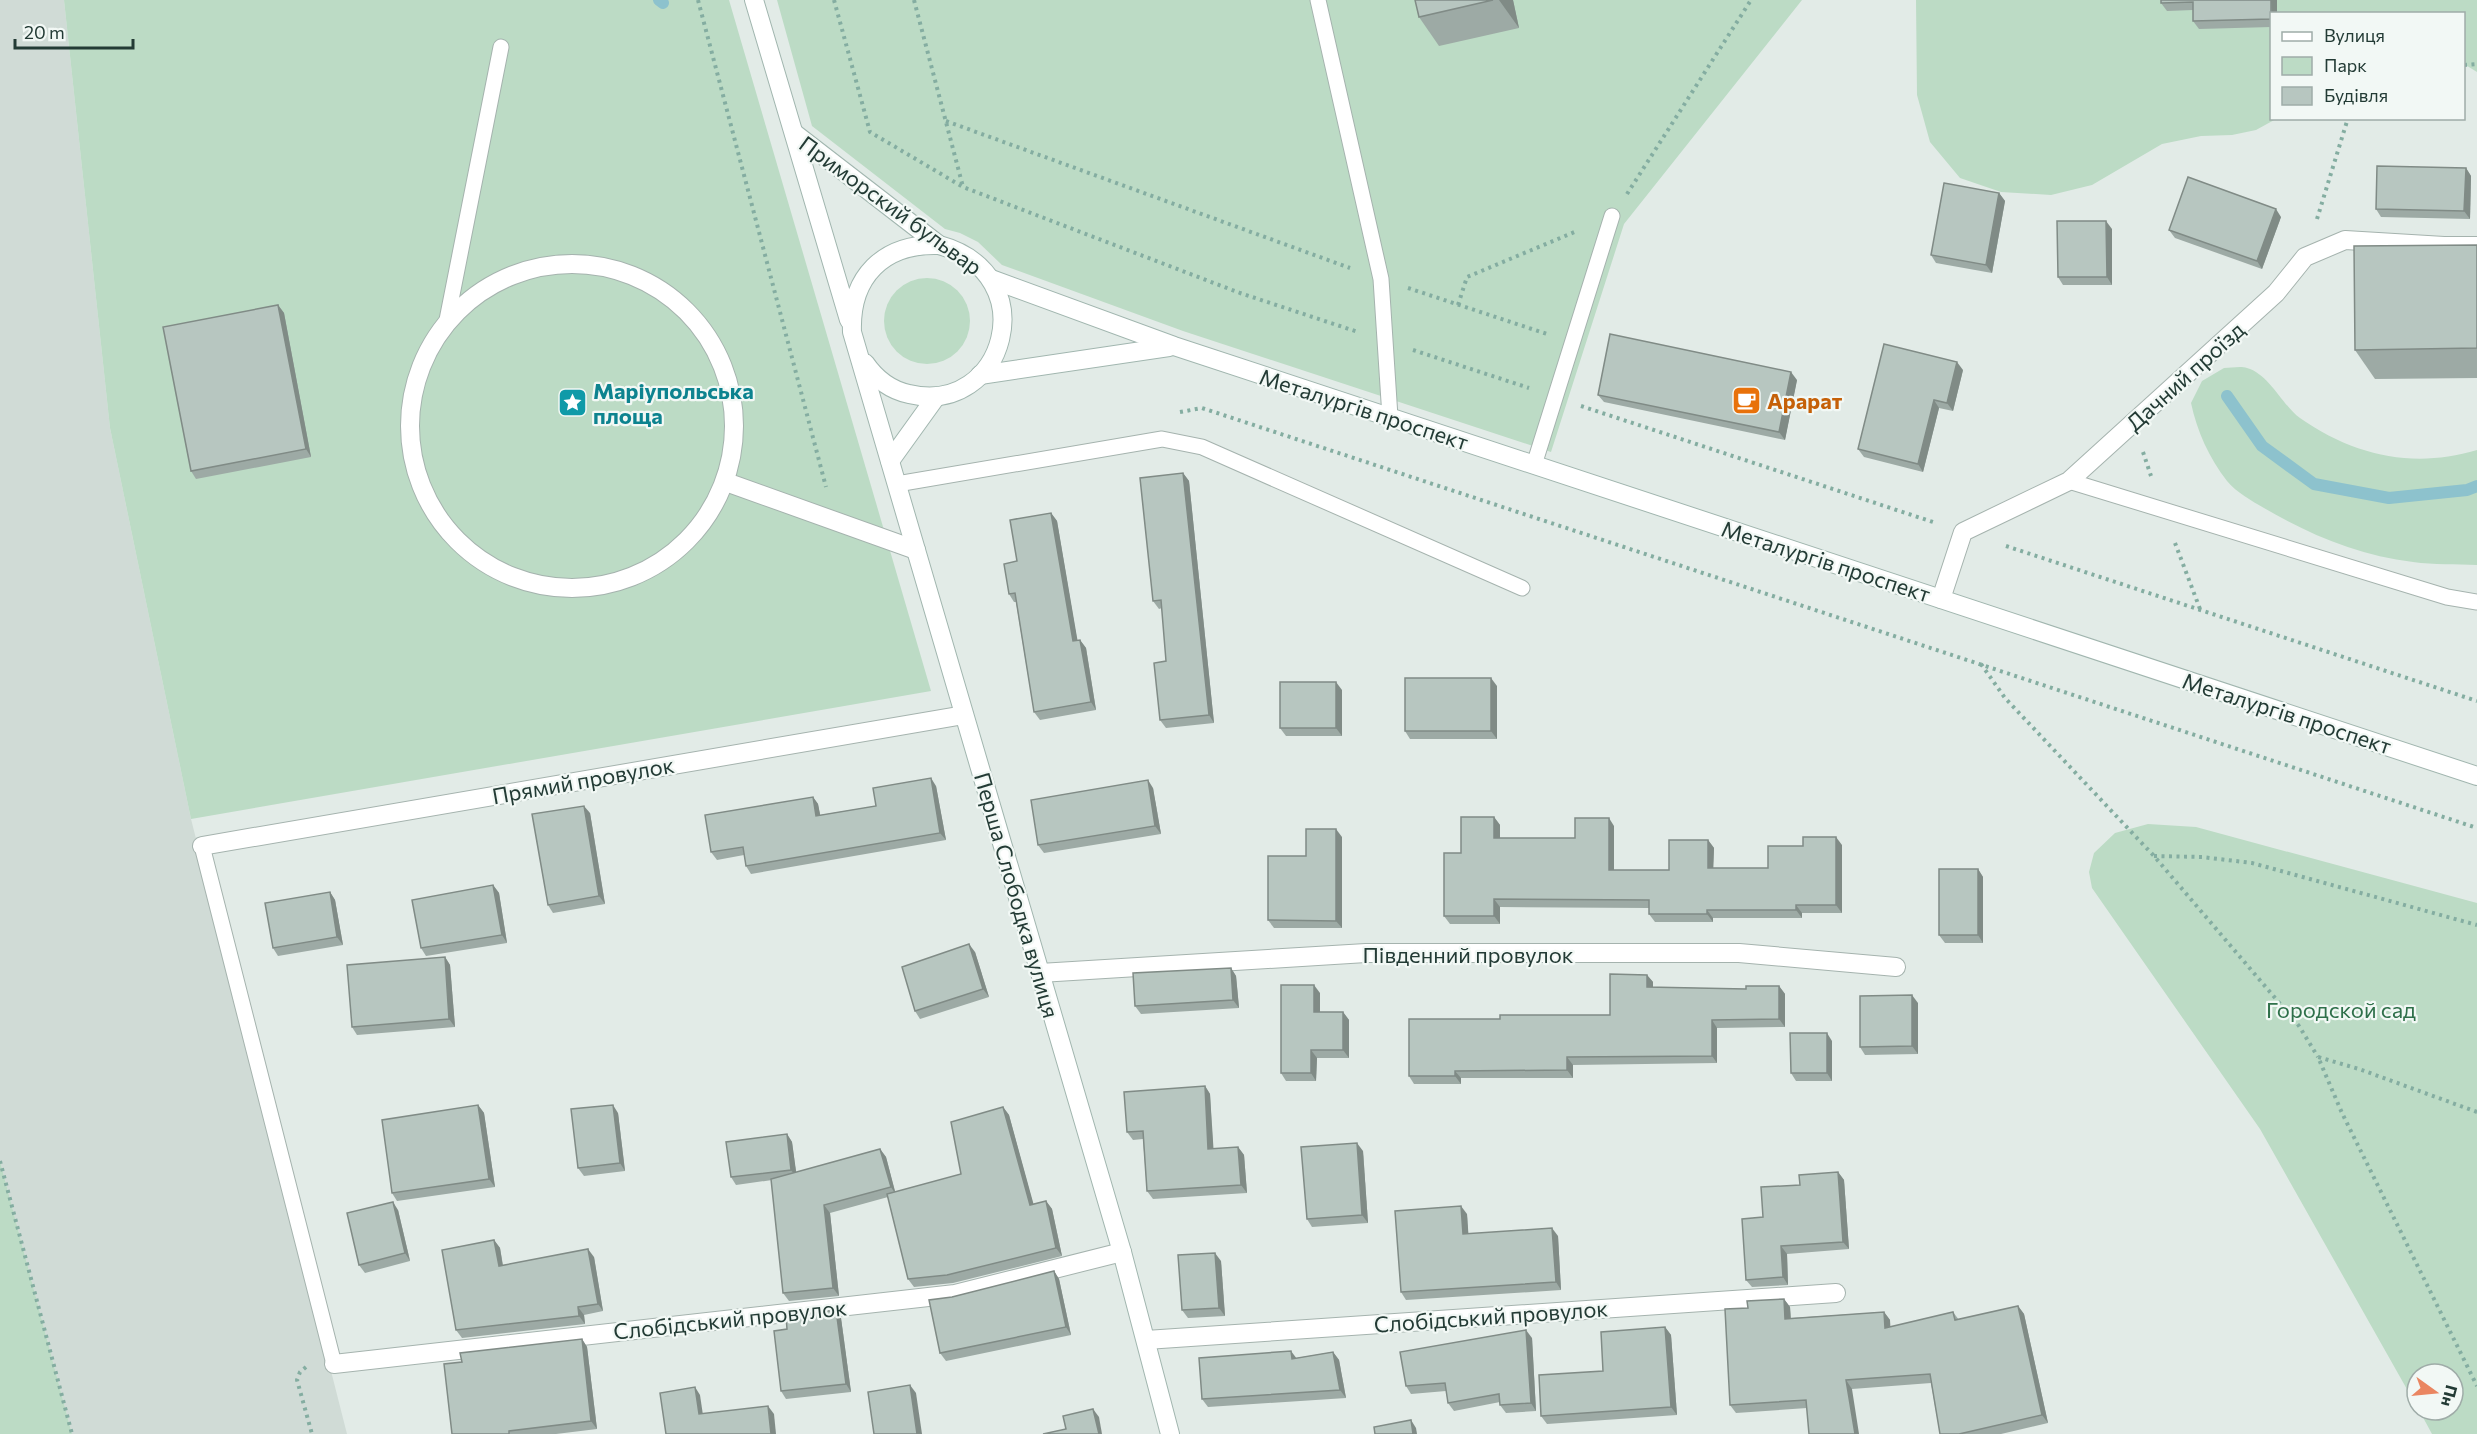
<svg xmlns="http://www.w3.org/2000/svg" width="2477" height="1434" viewBox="0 0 2477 1434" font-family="Commissioner,sans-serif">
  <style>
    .built { fill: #d0dbd6 }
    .green { fill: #bcdbc5 }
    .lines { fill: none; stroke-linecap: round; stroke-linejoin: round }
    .stream { stroke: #8dc2cd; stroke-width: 12 }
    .lane-casing { stroke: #a5b3ae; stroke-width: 17 }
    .street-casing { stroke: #a5b3ae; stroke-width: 20 }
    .secondary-casing { stroke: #a1b6af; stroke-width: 20 }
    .path { stroke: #84ada1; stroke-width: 4; stroke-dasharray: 3 4.5; stroke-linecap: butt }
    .lane { stroke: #fff; stroke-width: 15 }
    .street { stroke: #fff; stroke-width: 18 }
    .secondary { stroke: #fff; stroke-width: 18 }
    .wall { fill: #9daaa5 }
    .shaded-wall { fill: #808b86 }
    .building { fill: #b7c6c0; stroke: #808b86; stroke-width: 1.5 }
    .labels { text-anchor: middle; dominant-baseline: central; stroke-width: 4.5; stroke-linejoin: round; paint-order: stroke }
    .street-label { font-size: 22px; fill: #233b35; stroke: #f2f8f5 }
    .culture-label { font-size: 22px; font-weight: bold; fill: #0d838f; stroke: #f2f8f5; text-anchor: start }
    .food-label { font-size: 22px; font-weight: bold; fill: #c56008; stroke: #f2f8f5; text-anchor: start }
    .park-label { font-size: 22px; fill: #2f704a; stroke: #f2f8f5 }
  </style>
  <rect width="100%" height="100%" fill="#e2ebe7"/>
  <path class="built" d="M0 0H64L110 428 191 819 347 1434H72L0 1161Z"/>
  <g class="green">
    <path d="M64 0H729L931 691 191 819 110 428Z"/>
    <path d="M777 0H1802L1624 224 1551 452 1183 331 1002 265 978 242 960 233 945 229 812 126Z"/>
    <path d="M1916 0H2477V72L2464 64V14H2272V118L2276 119 2256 130 2232 135 2201 136 2162 144 2092 185 2051 195 2001 192 1960 178 1930 142 1917 95Z"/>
    <circle cx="927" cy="321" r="43"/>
    <path d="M2224 368C2231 368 2241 366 2247 368 2269 374 2283 406 2300 418 2354 456 2414 469 2477 450V565C2456 564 2434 565 2413 562 2360 556 2310 535 2264 508 2252 501 2236 492 2227 481 2209 458 2197 431 2191 403L2202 381Z"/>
    <path d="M2148 824 2196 827 2477 903V1434H2432L2419 1410H2453V1374H2417V1407L2260 1129 2092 888 2089 872 2094 853 2115 833Z"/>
    <path d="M0 1161 72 1434H0Z"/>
  </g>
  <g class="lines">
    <g class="stream">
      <path d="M659 0 663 3"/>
      <path d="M2227 396 2262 446 2314 484 2389 498 2467 490 2477 486"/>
    </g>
    <defs>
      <g id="lane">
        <path d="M1318 0 1381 279 1390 417"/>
        <path d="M447 320 501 47"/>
        <path d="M1534 465 1612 216"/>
        <path d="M2069 481 2447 597 2477 602"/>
        <path d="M897 484 1162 439 1202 447 1522 588"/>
        <path d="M202 846 334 1364"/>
      </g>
      <g id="street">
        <circle cx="572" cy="426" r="162"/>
        <path d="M726 482 916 550"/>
        <path d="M1941 599 1963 532 2069 481 2276 293 2305 257 2345 240 2444 246H2477"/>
        <path d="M202 846 964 715"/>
        <path d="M1040 973 1366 953H1739L1896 967"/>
        <path d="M1146 1340 1836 1293"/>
        <path d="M334 1364 955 1294 1122 1252"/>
      </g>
      <g id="secondary">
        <path d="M754 0 849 320"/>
        <path d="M794 133 939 245C1046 274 1005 417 909 394 890 390 876 379 865 363"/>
        <path d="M939 245C883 243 850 277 852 332L1122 1252 1170 1434"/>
        <path d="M991 279 1174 346 2477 776"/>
        <path d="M980 375 1169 347"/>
        <path d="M890 461 936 397"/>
      </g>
    </defs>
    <use href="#lane" class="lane-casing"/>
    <use href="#street" class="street-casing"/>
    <use href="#secondary" class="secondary-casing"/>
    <g class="path">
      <path d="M698 0 826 487"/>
      <path d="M834 0 870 132 963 187 1240 293 1358 332"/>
      <path d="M914 0 963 187"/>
      <path d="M2464 65 2477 64"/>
      <path d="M946 121 1350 268"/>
      <path d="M1627 194 1751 0"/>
      <path d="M2317 219 2348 118"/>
      <path d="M1408 288 1547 334"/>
      <path d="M1458 305 1467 277 1577 231"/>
      <path d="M1413 350 1529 388"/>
      <path d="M1581 406 1936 523"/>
      <path d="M1180 412 1202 408 2477 828"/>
      <path d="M2143 452 2151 476"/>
      <path d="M2175 543 2200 609"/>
      <path d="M2006 546 2477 701"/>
      <path d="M1981 664 2005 698 2154 856 2299 1026 2318 1057"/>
      <path d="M2154 856 2202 857 2252 863 2477 925"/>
      <path d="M2477 1112 2359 1069 2318 1057 2342 1113 2477 1386"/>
      <path d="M0 1161 72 1434"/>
      <path d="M306 1367 300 1372 297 1380 312 1434"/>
    </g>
    <use href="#lane" class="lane"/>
    <use href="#street" class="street"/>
    <use href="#secondary" class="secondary"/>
  </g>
  <g class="wall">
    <path d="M1415 0H1513L1519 28 1439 46 1419 17Z"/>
    <path d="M2277 0 2271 14V27L2199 29 2193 21V10L2167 11 2161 3Z"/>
    <path d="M2466 168 2471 176 2470 219 2381 217 2376 209Z"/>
    <path d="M1999 193 2005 201 1992 273 1936 263 1931 255Z"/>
    <path d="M2281 217 2262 269 2175 238 2169 230Z"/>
    <path d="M2112 229V285H2063L2058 277Z"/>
    <path d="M2477 245V378L2375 379 2355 350Z"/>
    <path d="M278 305 284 313 311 457 196 479 191 471Z"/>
    <path d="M1963 370 1953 411 1939 408 1923 472 1864 457 1858 449Z"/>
    <path d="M1797 380 1785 440 1604 402 1598 395Z"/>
    <path d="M1183 473 1189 481 1214 723 1166 728 1160 720 1166 661 1162 608 1159 609 1153 601Z"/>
    <path d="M1051 513 1057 521 1077 640H1080L1086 648 1096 710 1040 720 1034 712 1016 602H1014L1009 594 1017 561Z"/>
    <path d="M1497 686V739H1410L1405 731Z"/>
    <path d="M1342 690V736H1286L1280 728Z"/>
    <path d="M936 786 946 840 751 874 746 866 744 855 717 860 711 852 813 797 818 804 820 815 876 806Z"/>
    <path d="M1153 788 1161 834 1044 853 1038 845Z"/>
    <path d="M590 813 605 904 553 913 548 905Z"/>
    <path d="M1494 817 1500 825V838H1575L1614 826V870H1669L1708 840 1714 848 1713 868H1768L1803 846 1842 845V913H1802V918H1713V922H1655L1649 914V908L1500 907V924H1450L1444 916 1461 853Z"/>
    <path d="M1342 837V928H1274L1268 920 1306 856Z"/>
    <path d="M1978 869 1983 877V943H1945L1939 935Z"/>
    <path d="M493 885 499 893 507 943 426 956 421 948Z"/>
    <path d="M330 892 335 900 343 945 278 956 273 948Z"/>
    <path d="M975 952 989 997 920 1019 915 1011Z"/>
    <path d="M445 957 450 965 455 1027 357 1035 352 1027Z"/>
    <path d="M1231 968 1236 976 1239 1008 1141 1014 1135 1006Z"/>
    <path d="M1647 975 1653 982V987L1746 989 1779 986 1785 994V1027L1717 1028V1063L1573 1065V1078H1461V1084H1414L1409 1076 1500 1019 1610 1015Z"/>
    <path d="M1320 993V1012H1343L1349 1020V1058H1317L1316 1081H1286L1281 1073Z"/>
    <path d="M1918 1003V1054L1865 1055 1860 1047Z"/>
    <path d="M1832 1041V1081H1796L1791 1073Z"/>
    <path d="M1205 1086 1210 1094 1213 1149 1238 1147 1244 1155 1247 1193 1153 1199 1147 1191 1143 1139 1133 1140 1127 1132Z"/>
    <path d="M478 1105 484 1113 495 1187 397 1201 392 1193Z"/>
    <path d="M1003 1107 1009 1115 1033 1204 1046 1201 1052 1209 1062 1256 953 1283 914 1287 908 1279 888 1197 830 1213 839 1296 789 1301 783 1293 772 1180 736 1185 731 1177 787 1134 792 1142 796 1173 880 1149 886 1157 895 1192 961 1174Z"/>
    <path d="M618 1113 625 1171 584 1176 578 1168Z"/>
    <path d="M1363 1151 1368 1223 1312 1227 1307 1219Z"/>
    <path d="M1838 1172 1844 1180 1849 1249 1787 1254 1788 1285 1752 1287 1746 1280 1763 1217 1800 1185Z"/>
    <path d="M398 1210 410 1261 365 1273 359 1265Z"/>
    <path d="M1467 1214 1468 1233 1558 1236 1561 1290 1406 1300 1401 1292Z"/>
    <path d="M494 1240 500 1248 503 1265 594 1257 603 1311 584 1315 585 1324 462 1338 456 1330Z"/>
    <path d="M1221 1261 1225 1316 1188 1318 1182 1310Z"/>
    <path d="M1054 1271 1059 1279 1071 1335 946 1361 940 1353 952 1297Z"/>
    <path d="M1784 1299 1790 1307 1791 1318 1884 1312 1890 1320V1327L1953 1312 1959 1320 2018 1306 2024 1314 2048 1423 2001 1434H1940L1931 1383 1852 1389 1807 1408 1736 1413 1730 1405 1748 1308Z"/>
    <path d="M841 1318 851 1392 786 1399 781 1391Z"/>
    <path d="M1665 1327 1671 1335 1677 1415 1547 1424 1541 1416Z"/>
    <path d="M1532 1338 1536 1411 1506 1413 1500 1405V1402L1454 1411 1448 1403 1446 1391 1411 1394 1406 1386Z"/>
    <path d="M582 1339 587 1347 597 1429 556 1434H452L462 1362Z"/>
    <path d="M1333 1352 1339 1360 1346 1398 1208 1407 1202 1399 1296 1358Z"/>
  </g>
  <g class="shaded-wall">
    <path d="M1499 0H1513L1519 28Z"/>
    <path d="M2271 0H2277V14H2272Z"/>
    <path d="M2466 168 2471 176 2470 219 2464 211Z"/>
    <path d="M1999 193 2005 201 1992 273 1986 265Z"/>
    <path d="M2276 209 2281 217 2262 269 2257 261Z"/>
    <path d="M2106 221 2112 229V285L2107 277Z"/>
    <path d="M278 305 284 313 311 457 306 449Z"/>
    <path d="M1957 362 1963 370 1953 411 1947 403Z"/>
    <path d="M1791 372 1797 380 1785 440 1779 432Z"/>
    <path d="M1934 400 1939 408 1923 472 1918 464Z"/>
    <path d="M1183 473 1189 481 1214 723 1209 715Z"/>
    <path d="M1051 513 1057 521 1079 649 1073 641Z"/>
    <path d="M1080 640 1086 648 1096 710 1091 702Z"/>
    <path d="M1491 678 1497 686V739L1491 731Z"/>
    <path d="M1336 682 1342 690V736L1336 728Z"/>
    <path d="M931 778 936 786 946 840 940 833Z"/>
    <path d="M1148 780 1153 788 1161 834 1155 826Z"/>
    <path d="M813 797 818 804 822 824 816 816Z"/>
    <path d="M584 806 590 813 605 904 599 896Z"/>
    <path d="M1494 817 1500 825V846L1494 838Z"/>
    <path d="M1609 818 1614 826V878L1609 870Z"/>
    <path d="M1336 829 1342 837V928L1336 921Z"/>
    <path d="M1836 837 1842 845V913L1836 905Z"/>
    <path d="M1708 840 1714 848 1713 876 1708 868Z"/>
    <path d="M1978 869 1983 877V943L1978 935Z"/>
    <path d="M493 885 499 893 507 943 502 935Z"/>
    <path d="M330 892 335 900 343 945 337 937Z"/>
    <path d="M1494 899 1500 907V924L1494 916Z"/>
    <path d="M1796 905 1802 913V918L1796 910Z"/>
    <path d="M1707 910 1713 918V922L1707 914Z"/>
    <path d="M969 944 975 952 989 997 983 989Z"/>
    <path d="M445 957 450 965 455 1027 449 1019Z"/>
    <path d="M1231 968 1236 976 1239 1008 1233 1000Z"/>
    <path d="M1647 975 1653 982V995L1647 987Z"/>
    <path d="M1314 985 1320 993V1020L1314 1012Z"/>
    <path d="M1779 986 1785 994V1027L1779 1019Z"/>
    <path d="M1912 995 1918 1003V1054L1912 1046Z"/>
    <path d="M1343 1012 1349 1020V1058L1343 1050Z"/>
    <path d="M1712 1020 1717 1028V1063L1712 1056Z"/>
    <path d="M1827 1033 1832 1041V1081L1827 1073Z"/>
    <path d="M1311 1050 1317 1058 1316 1081 1311 1073Z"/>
    <path d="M1567 1057 1573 1065V1078L1567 1070Z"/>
    <path d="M1455 1071 1461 1078V1084L1455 1076Z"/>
    <path d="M1205 1086 1210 1094 1214 1157 1208 1149Z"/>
    <path d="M478 1105 484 1113 495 1187 489 1179Z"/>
    <path d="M613 1105 618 1113 625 1171 620 1163Z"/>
    <path d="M1003 1107 1009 1115 1036 1213 1030 1205Z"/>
    <path d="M787 1134 792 1142 797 1178 791 1170Z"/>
    <path d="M1357 1143 1363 1151 1368 1223 1362 1215Z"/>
    <path d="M1238 1147 1244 1155 1247 1193 1241 1185Z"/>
    <path d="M880 1149 886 1157 896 1195 891 1187Z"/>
    <path d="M1838 1172 1844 1180 1849 1249 1843 1242Z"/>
    <path d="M1046 1201 1052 1209 1062 1256 1056 1248Z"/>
    <path d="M393 1202 398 1210 410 1261 405 1253Z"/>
    <path d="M824 1205 830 1213 839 1296 833 1288Z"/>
    <path d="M1461 1206 1467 1214 1469 1242 1463 1234Z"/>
    <path d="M1552 1228 1558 1236 1561 1290 1556 1282Z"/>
    <path d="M494 1240 500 1248 504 1274 499 1266Z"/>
    <path d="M1781 1246 1787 1254 1788 1285 1783 1277Z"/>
    <path d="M588 1249 594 1257 603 1311 598 1304Z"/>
    <path d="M1215 1253 1221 1261 1225 1316 1219 1308Z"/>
    <path d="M1054 1271 1059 1279 1071 1335 1066 1327Z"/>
    <path d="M1784 1299 1790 1307 1791 1327 1785 1319Z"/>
    <path d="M2018 1306 2024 1314 2048 1423 2042 1415Z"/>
    <path d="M578 1307 584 1315 585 1324 579 1316Z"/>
    <path d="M836 1310 841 1318 851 1392 846 1384Z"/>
    <path d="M1884 1312 1890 1320 1891 1336 1885 1328Z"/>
    <path d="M1665 1327 1671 1335 1677 1415 1671 1407Z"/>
    <path d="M1526 1330 1532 1338 1536 1411 1531 1403Z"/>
    <path d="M582 1339 587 1347 597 1429 591 1421Z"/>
    <path d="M1291 1351 1297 1359H1292Z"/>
    <path d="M1333 1352 1339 1360 1346 1398 1340 1390Z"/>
    <path d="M1846 1380 1852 1389 1859 1434H1855Z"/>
    <path d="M910 1385 916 1393 922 1434H917Z"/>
    <path d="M695 1387 700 1395 704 1422 699 1414Z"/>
    <path d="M768 1406 774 1414 776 1434H771Z"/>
    <path d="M1093 1409 1099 1417 1102 1434H1099Z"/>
    <path d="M1411 1420 1416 1428 1417 1434H1413Z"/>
  </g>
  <g class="building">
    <path d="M1415 0H1493L1419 17Z"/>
    <path d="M2161 0H2271V19L2193 21V2L2161 3Z"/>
    <path d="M2377 166 2466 168 2464 211 2376 209Z"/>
    <path d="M2188 177 2276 209 2257 261 2169 230Z"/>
    <path d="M1944 183 1999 193 1986 265 1931 255Z"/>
    <path d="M2057 221H2106L2107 277H2058Z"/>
    <path d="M2477 245V348L2355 350 2354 246Z"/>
    <path d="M278 305 306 449 191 471 163 327Z"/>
    <path d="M1610 334 1791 372 1779 432 1598 395Z"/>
    <path d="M1884 344 1957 362 1947 403 1934 400 1918 464 1858 449Z"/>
    <path d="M1183 473 1209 715 1160 720 1154 663 1166 661 1161 600 1153 601 1140 478Z"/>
    <path d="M1051 513 1073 641 1080 640 1091 702 1034 712 1015 593 1009 594 1004 564 1017 561 1010 520Z"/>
    <rect x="1405" y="678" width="86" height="53"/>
    <rect x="1280" y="682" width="56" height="46"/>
    <path d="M931 778 940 833 746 866 743 847 711 852 705 815 813 797 816 816 876 806 873 788Z"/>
    <path d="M1148 780 1155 826 1038 845 1031 800Z"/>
    <path d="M584 806 599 896 548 905 532 814Z"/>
    <path d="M1461 817H1494V838H1575V818H1609V870H1669V840H1708V868H1768V846H1803V837H1836V905H1796V910H1707V914H1649V900L1494 899V916H1444V853H1461Z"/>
    <path d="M1306 829H1336V921L1268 920V856H1306Z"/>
    <rect x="1939" y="869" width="39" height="66"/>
    <path d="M493 885 502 935 421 948 412 900Z"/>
    <path d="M330 892 337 937 273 948 265 903Z"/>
    <path d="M969 944 983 989 915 1011 902 967Z"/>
    <path d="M445 957 449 1019 352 1027 347 965Z"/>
    <path d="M1231 968 1233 1000 1135 1006 1133 973Z"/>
    <path d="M1610 974 1647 975V987L1746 989V986H1779V1019L1712 1020V1056L1567 1057V1070L1455 1071V1076H1409V1019H1500V1015H1610Z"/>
    <path d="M1281 985H1314V1012H1343V1050H1311V1073H1281Z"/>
    <path d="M1912 995V1046L1860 1047V996Z"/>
    <path d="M1790 1033H1827V1073H1791Z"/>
    <path d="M1205 1086 1208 1149 1238 1147 1241 1185 1147 1191 1143 1131 1127 1132 1124 1092Z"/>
    <path d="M478 1105 489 1179 392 1193 382 1120Z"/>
    <path d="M613 1105 620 1163 578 1168 571 1109Z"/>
    <path d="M1003 1107 1030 1205 1046 1201 1056 1248 947 1275 908 1279 887 1194 961 1174 951 1122Z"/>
    <path d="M787 1134 791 1170 731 1177 726 1142Z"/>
    <path d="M1357 1143 1362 1215 1307 1219 1301 1147Z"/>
    <path d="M880 1149 891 1187 824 1205 833 1288 783 1293 771 1179Z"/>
    <path d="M1838 1172 1843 1242 1781 1246 1783 1277 1746 1280 1742 1219 1763 1217 1761 1187 1800 1185 1799 1175Z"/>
    <path d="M393 1202 405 1253 359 1265 347 1213Z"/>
    <path d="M1461 1206 1463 1234 1552 1228 1556 1282 1401 1292 1395 1211Z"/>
    <path d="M494 1240 499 1266 588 1249 598 1304 578 1307 579 1316 456 1330 442 1250Z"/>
    <path d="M1215 1253 1219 1308 1182 1310 1178 1255Z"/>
    <path d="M1054 1271 1066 1327 940 1353 929 1300 952 1297Z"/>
    <path d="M1784 1299 1785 1319 1884 1312 1885 1328 1953 1312 1955 1320 2018 1306 2042 1415 1959 1434H1940L1930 1374 1846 1380 1855 1434H1809L1806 1400 1730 1405 1725 1309 1748 1308 1747 1301Z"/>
    <path d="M836 1310 846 1384 781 1391 774 1331 787 1329 786 1316Z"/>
    <path d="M1665 1327 1671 1407 1541 1416 1539 1375 1603 1371 1601 1332Z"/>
    <path d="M1526 1330 1531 1403 1500 1405 1499 1394 1448 1403 1445 1383 1406 1386 1400 1352Z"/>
    <path d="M582 1339 591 1421 509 1431V1434H452L444 1364 462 1362 460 1353Z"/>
    <path d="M1291 1351 1292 1359 1333 1352 1340 1390 1202 1399 1199 1358Z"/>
    <path d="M910 1385 917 1434H874L868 1392Z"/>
    <path d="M695 1387 699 1414 768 1406 771 1434H666L660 1393Z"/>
    <path d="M1093 1409 1099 1434H1043L1066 1429 1063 1416Z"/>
    <path d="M1411 1420 1413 1434H1375L1374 1427Z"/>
  </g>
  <defs>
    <symbol id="cafe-square" viewBox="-11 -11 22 22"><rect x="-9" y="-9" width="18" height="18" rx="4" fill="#e8710a" stroke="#f2f8f5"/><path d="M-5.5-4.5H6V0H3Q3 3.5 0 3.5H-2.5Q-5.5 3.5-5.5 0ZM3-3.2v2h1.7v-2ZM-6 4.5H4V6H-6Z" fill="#fff"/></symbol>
    <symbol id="sight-square" viewBox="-11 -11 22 22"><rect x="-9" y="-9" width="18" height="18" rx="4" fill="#0f9aa8" stroke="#f2f8f5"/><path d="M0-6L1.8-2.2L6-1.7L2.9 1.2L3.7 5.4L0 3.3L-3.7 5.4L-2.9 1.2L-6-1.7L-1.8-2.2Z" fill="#fff"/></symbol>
  </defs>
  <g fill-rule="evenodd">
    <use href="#cafe-square" x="1730" y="384" width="33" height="33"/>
    <use href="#sight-square" x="556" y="386" width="33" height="33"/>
  </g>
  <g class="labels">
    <g class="street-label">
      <text transform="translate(891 205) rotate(36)">Приморский бульвар</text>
      <text transform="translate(2185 376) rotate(-42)">Дачний проїзд</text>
      <text transform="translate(1364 409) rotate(18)">Металургів проспект</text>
      <text transform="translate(1826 561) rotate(18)">Металургів проспект</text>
      <text transform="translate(2287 713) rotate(18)">Металургів проспект</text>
      <text transform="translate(583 780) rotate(-10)">Прямий провулок</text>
      <text transform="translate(1017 895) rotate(74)">Перша Слободка вулиця</text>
      <text x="1468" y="954">Південний провулок</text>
      <text transform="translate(1491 1316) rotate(-4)">Слобідський провулок</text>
      <text transform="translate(730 1319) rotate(-6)">Слобідський провулок</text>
    </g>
    <g class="culture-label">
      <text x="593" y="390">Маріупольська<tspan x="593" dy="25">площа</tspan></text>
    </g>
    <g class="food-label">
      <text x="1767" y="400">Арарат</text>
    </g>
    <g class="park-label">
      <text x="2341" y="1009">Городской сад</text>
    </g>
  </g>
  <rect x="2270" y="12" width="195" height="108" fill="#f2f8f5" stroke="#9faca8" stroke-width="1.5"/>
  <rect x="2282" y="32" width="30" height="9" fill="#ffffff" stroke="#9faca8" stroke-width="1.5"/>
  <text x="2324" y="42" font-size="18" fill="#233b35">Вулиця</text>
  <rect x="2282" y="57" width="30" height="18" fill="#bcdbc5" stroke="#9faca8" stroke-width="1.5"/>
  <text x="2324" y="72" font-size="18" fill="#233b35">Парк</text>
  <rect x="2282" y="87" width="30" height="18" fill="#b7c6c0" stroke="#9faca8" stroke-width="1.5"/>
  <text x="2324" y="102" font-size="18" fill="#233b35">Будівля</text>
  <g transform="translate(2435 1392) rotate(105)"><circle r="28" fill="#f2f8f5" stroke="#9faca8" stroke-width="1.5"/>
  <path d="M0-4.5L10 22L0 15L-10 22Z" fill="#ea8661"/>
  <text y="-9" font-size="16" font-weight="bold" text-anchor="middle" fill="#233b35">Пн</text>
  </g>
  <path d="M15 39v9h118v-9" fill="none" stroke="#233b35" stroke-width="3"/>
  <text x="24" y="39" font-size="18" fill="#233b35" stroke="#f2f8f5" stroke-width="4.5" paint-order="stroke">20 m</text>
</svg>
